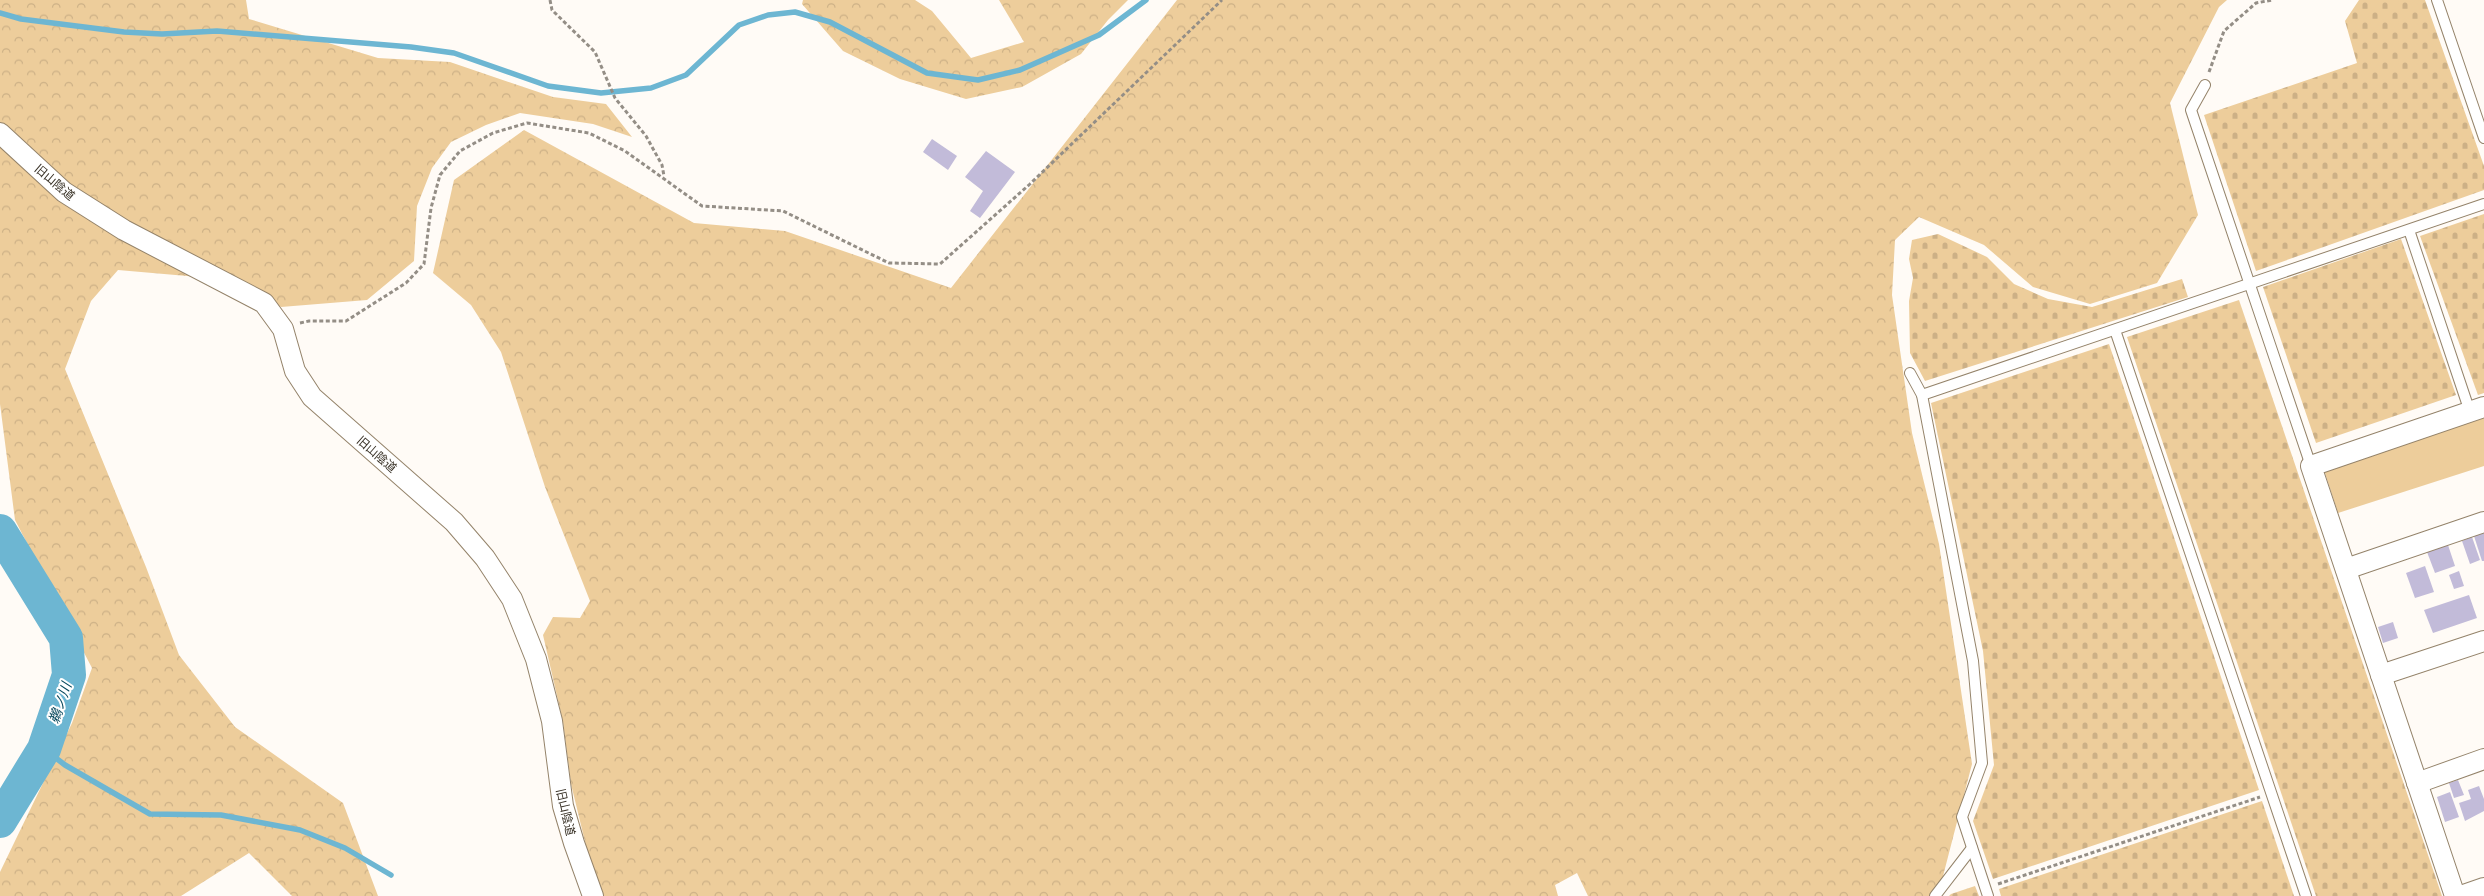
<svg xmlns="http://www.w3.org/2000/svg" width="2484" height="896" viewBox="0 0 2484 896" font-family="Ubuntu,'Noto Sans JP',sans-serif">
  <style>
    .grass { fill: #edcd9b }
    .forest { fill: url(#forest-crowns) }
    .cemetery { fill: url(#cemetery-stones) }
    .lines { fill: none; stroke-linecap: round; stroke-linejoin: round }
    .stream { stroke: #6db6d2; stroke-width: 5.5 }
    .river { stroke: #6db6d2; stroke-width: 34 }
    .building { fill: #c2bbd9 }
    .lane-casing { stroke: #94836a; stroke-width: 12 }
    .street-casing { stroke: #94836a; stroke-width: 22 }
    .path { stroke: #948e86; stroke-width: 3; stroke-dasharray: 4 2.5; stroke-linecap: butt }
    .lane { stroke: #fff; stroke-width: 10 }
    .street { stroke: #fff; stroke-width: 20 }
    .labels { text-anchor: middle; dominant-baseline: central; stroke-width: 4; stroke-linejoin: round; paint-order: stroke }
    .street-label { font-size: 12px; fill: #393227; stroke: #fff }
    .water-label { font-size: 14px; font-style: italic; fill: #07485c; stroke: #fff }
  </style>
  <defs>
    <pattern id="forest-crowns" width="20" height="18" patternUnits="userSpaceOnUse" patternTransform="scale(1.25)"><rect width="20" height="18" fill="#edcd9b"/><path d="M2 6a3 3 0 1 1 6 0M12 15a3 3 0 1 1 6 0" fill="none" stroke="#ccb086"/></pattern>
    <pattern id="cemetery-stones" width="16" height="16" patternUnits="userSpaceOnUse" patternTransform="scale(1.25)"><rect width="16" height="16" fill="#edcd9b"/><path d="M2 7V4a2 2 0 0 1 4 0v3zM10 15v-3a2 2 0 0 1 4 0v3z" fill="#ccb086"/></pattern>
  </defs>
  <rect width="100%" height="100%" fill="#fffbf6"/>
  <path class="grass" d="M2484 418V466L2338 513 2324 470Z"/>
  <g class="forest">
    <path d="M0 0H246L249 19 378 58 450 62 553 97 606 104 632 137 593 124 520 113 486 125 451 142 432 168 417 206 414 261 367 300 281 307 233 280 118 270 91 301 65 369 146 567 179 655 235 727 343 803 378 896H292L249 853 181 896H0V872L72 723 92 668 15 520 0 404Z"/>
    <path d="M803 0H915L932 11 971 58 1024 42 999 0H1128L1108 20 1081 54 1022 87 966 99 900 79 843 51 802 4Z"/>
    <path d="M1177 0H2227L2219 7 2170 103 2198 215 2157 283 2090 304 2033 287 1984 245 1919 217 1895 240 1892 295 1912 433 1939 544 1972 764 1942 880 1929 896H1588L1577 873 1555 885 1558 896H604L588 854 571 784 563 722 543 635 553 617 580 618 590 601 545 487 501 352 471 305 433 273 454 180 524 130 694 223 785 231 951 288Z"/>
  </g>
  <g class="cemetery">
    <path d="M2359 0H2425L2484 166V190L2256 271 2204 115 2357 63 2345 21Z"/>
    <path d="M2484 214V393L2478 395 2420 236Z"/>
    <path d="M1938 234 1987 257 2014 284 2048 299 2092 307 2182 279 2188 297 1925 381 1910 353 1909 301 1913 278 1909 259 1912 240Z"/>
    <path d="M2401 239 2456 395 2316 443 2263 287Z"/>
    <path d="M2239 300 2442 896H2316L2127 337Z"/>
    <path d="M2109 344 2259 790 1993 879 1973 821 1994 765 1983 651 1931 403Z"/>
    <path d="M2262 801 2294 896H2001L1999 889Z"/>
    <path d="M1975 886 1979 896H1949L1951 894Z"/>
  </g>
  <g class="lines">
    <g class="stream">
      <path d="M0 13 21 19 124 32 162 34 217 31 411 47 454 53 548 86 601 93 651 88 686 75 739 25 768 15 795 12 830 22 927 73 978 80 1020 70 1099 35 1146 0"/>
      <path d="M44 749 65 765 150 814 221 815 300 830 345 848 391 875"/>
    </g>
    <path class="river" d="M0 531 66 638 69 675 44 749 0 821"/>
  </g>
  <g class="building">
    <path d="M932 139 957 156 948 170 923 152Z"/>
    <path d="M986 151 1015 172 980 218 970 211 983 191 965 177Z"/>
    <path d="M2484 533V561H2482L2474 536Z"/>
    <path d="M2472 537 2480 560 2470 564 2462 541Z"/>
    <path d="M2448 545 2455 566 2435 573 2427 552Z"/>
    <path d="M2425 566 2434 592 2415 598 2406 573Z"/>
    <path d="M2459 571 2464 586 2454 589 2449 575Z"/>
    <path d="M2469 595 2477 618 2433 633 2424 610Z"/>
    <path d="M2393 622 2398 638 2383 643 2378 627Z"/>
    <path d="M2458 780 2464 795 2454 798 2449 783Z"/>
    <path d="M2479 786 2484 799V811L2465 821 2459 803 2471 799 2468 790Z"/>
    <path d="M2450 792 2459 817 2445 822 2437 797Z"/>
  </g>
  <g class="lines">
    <defs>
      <g id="lane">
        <path d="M2437 0 2484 138"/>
        <path d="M2205 85 2191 110 2311 466"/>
        <path d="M2409 230 2470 412"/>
        <path d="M2115 330 2306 896"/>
        <path d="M1910 373 1922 395 1973 661 1982 763 1962 817 1988 896"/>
        <path d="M1922 395 2484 204"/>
        <path d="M1935 896 1972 848"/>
      </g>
      <g id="street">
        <path d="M0 133 64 192 124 230 264 303 283 329 295 371 312 397 454 522 485 558 512 599 536 659 552 721 563 806 574 843 593 896"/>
        <path d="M2346 569 2484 522"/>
        <path d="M2381 675 2484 641"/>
        <path d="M2417 783 2484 759"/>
        <path d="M2455 896 2311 466 2484 407"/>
        <path d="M2461 896 2484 888"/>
      </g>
    </defs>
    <use href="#lane" class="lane-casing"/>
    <use href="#street" class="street-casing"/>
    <g class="path">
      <path d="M550 0 552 10 595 52 615 98 646 136 662 165 664 176"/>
      <path d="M2209 72 2224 31 2256 3 2272 0"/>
      <path d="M300 323 309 321H346L406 283 424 264 431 208 440 175 460 151 493 133 527 123 589 133 625 151 702 206 783 211 889 263 940 264 1030 184 1222 0"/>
      <path d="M1998 884 2260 797"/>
    </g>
    <use href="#lane" class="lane"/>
    <use href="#street" class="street"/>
  </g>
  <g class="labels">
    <g class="street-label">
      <text transform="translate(55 182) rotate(40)">旧山陰道</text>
      <text transform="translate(377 454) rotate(41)">旧山陰道</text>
      <text transform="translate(566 812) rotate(77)">旧山陰道</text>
    </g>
    <g class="water-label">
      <text transform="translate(60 703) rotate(-71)">鵜ノ川</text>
    </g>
  </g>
</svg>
